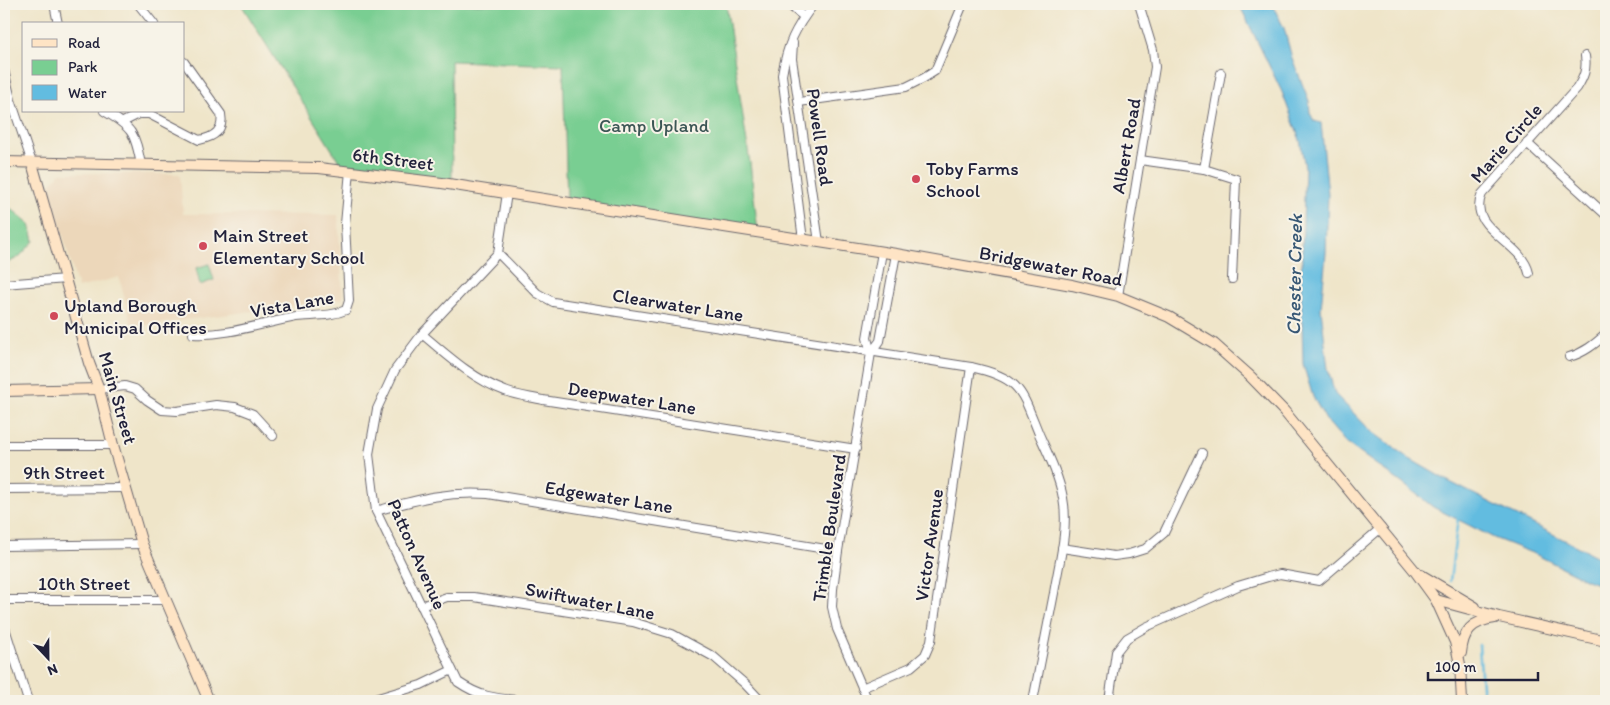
<svg xmlns="http://www.w3.org/2000/svg" width="1610" height="705" viewBox="0 0 1610 705" font-family="Itim,sans-serif">
  <style>
    .built { fill: #ecd7ba }
    .green { fill: #79ce92; stroke: #4e7866 }
    .water { fill: #62bce0; stroke: #426f8e }
    .lines { fill: none; stroke-linecap: round; stroke-linejoin: round }
    .stream { stroke: #62bce0; stroke-width: 2.5 }
    .street-casing { stroke: #6a666d; stroke-width: 10 }
    .secondary-casing { stroke: #6a666d; stroke-width: 12 }
    .street { stroke: #fff; stroke-width: 8 }
    .secondary { stroke: #fee4c5; stroke-width: 10 }
    .poi-dot { fill: #d1495b; stroke: #f7f3e8; stroke-width: 2 }
    .labels { text-anchor: middle; dominant-baseline: central; stroke-width: 4; stroke-linejoin: round; paint-order: stroke }
    .park-label { font-size: 19px; fill: #3c5655; stroke: #f7f3e8 }
    .street-label { font-size: 19px; fill: #22223b; stroke: #f7f3e8 }
    .poi-label { font-size: 19px; fill: #22223b; stroke: #f7f3e8; text-anchor: start }
    .water-label { font-size: 20px; font-style: italic; fill: #385875; stroke: #f7f3e8 }
  </style>
  <rect width="100%" height="100%" fill="#f7f3e8"/>
  <filter id="ink" filterUnits="userSpaceOnUse"><feTurbulence type="fractalNoise" baseFrequency=".02" numOctaves="2"/><feDisplacementMap in="SourceGraphic" scale="10" xChannelSelector="R" yChannelSelector="G"/><feConvolveMatrix kernelMatrix="1 2 1 2 8 2 1 2 1" color-interpolation-filters="sRGB"/></filter>
  <filter id="wash" filterUnits="userSpaceOnUse"><feTurbulence type="fractalNoise" baseFrequency=".0096" numOctaves="4" result="noise"/><feDisplacementMap in="SourceGraphic" scale="20" xChannelSelector="R" yChannelSelector="G"/><feGaussianBlur stdDeviation="1.12" result="paint"/><feColorMatrix in="noise" values="0 0 0 0 0 0 0 0 0 0 0 0 0 0 0 0 0 1.4 0 .05"/><feComposite in="paint" operator="in"/></filter>
  <g filter="url(#wash)">
    <rect width="100%" height="100%" fill="#efe5c9"/>
    <path class="built" d="M60 173 180 174 183 214 338 215 343 299 132 327 119 277 78 288 49 186Z"/>
    <g class="green">
      <path d="M241 4H726L750 163 758 232 567 202 563 65 451 61 452 186 342 166Z"/>
      <path d="M4 203 30 224 34 241 19 257 4 265Z"/>
      <path d="M209 264 214 280 200 285 196 268Z"/>
    </g>
    <path class="water" d="M1239 4H1272L1284 28 1292 58 1309 101 1310 113 1314 121 1321 123 1328 194 1326 253 1321 309 1328 369 1335 394 1371 431 1408 458 1448 481 1606 561V587L1587 580 1537 555 1494 538 1433 507 1402 483 1346 443 1326 420 1313 397 1303 364 1301 283 1305 167 1300 140 1282 92Z"/>
    <g class="lines">
      <g class="stream">
        <path d="M1450 581 1458 518"/>
        <path d="M1479 645 1483 701"/>
      </g>
    </g>
  </g>
  <g filter="url(#ink)">
    <g class="lines">
      <defs>
        <g id="street">
          <path d="M54 4 58 24"/>
          <path d="M138 4 154 24"/>
          <path d="M788 4 804 17"/>
          <path d="M793 43 792 59 819 242"/>
          <path d="M4 70 11 100 32 163"/>
          <path d="M799 102 906 87 924 78 935 71 963 4"/>
          <path d="M104 111C133 128 135 133 141 165"/>
          <path d="M123 122 139 114H149L199 140C215 137 224 130 221 114L184 62"/>
          <path d="M1527 143 1606 215"/>
          <path d="M1140 160 1204 169 1236 179 1232 279"/>
          <path d="M1204 169 1221 73"/>
          <path d="M507 193 498 253 422 334 395 370 377 409 369 454 376 511 458 682C483 699 498 698 527 701"/>
          <path d="M803 240 782 75C787 45 795 28 814 4"/>
          <path d="M498 253 537 293 553 302 971 367C1021 378 1021 390 1039 434 1048 454 1059 476 1063 498 1069 529 1059 562 1054 593 1047 629 1040 665 1033 701"/>
          <path d="M1529 273C1522 241 1466 229 1482 194L1577 88C1584 77 1587 69 1585 56"/>
          <path d="M4 284 66 279"/>
          <path d="M1118 296 1155 67 1153 50 1139 4"/>
          <path d="M193 334C228 336 262 323 296 317 313 315 330 317 346 310L349 301 345 224 350 171"/>
          <path d="M422 334C448 356 473 379 505 391 517 396 531 397 543 400L856 449"/>
          <path d="M871 353 880 341 896 254"/>
          <path d="M1569 357C1584 353 1595 344 1606 334"/>
          <path d="M99 389 125 386 135 389 147 400 162 410 177 411 216 405 235 407 253 414 273 436"/>
          <path d="M4 445H113"/>
          <path d="M4 489 125 488"/>
          <path d="M376 511C416 500 446 491 488 494L838 551"/>
          <path d="M4 546 142 544"/>
          <path d="M1062 548 1114 556 1129 554 1145 549 1164 533 1202 453"/>
          <path d="M4 600H165"/>
          <path d="M421 606 447 597H474L633 622 672 634 714 657 745 684 761 701"/>
          <path d="M4 625 28 701"/>
          <path d="M862 688 911 667 925 655 931 641 971 367"/>
          <path d="M368 701 421 685 452 670"/>
          <path d="M868 701 837 629 832 607 833 589 838 551 871 353 867 338 882 252"/>
          <path d="M1109 701 1116 652 1127 638 1146 627 1238 586 1268 577 1280 574 1319 581 1381 528"/>
        </g>
        <g id="secondary">
          <path d="M4 162 319 168 442 183 896 254 1072 285 1118 296 1169 317 1214 344 1251 377 1284 411 1415 571 1436 600 1455 642 1460 664 1462 701"/>
          <path d="M32 163 89 363 99 389 113 445 142 544 209 701"/>
          <path d="M4 391 99 389"/>
          <path d="M1421 575 1475 607"/>
          <path d="M1436 600 1499 617 1606 641"/>
          <path d="M1461 653C1463 631 1472 621 1495 618"/>
        </g>
      </defs>
      <use href="#street" class="street-casing"/>
      <use href="#secondary" class="secondary-casing"/>
      <use href="#street" class="street"/>
      <use href="#secondary" class="secondary"/>
    </g>
  </g>
  <g class="poi-dot">
    <circle cx="916" cy="179" r="5"/>
    <circle cx="203" cy="246" r="5"/>
    <circle cx="54" cy="316" r="5"/>
  </g>
  <g class="labels">
    <g class="park-label">
      <text x="654" y="125">Camp Upland</text>
    </g>
    <g class="street-label">
      <text transform="translate(820 137) rotate(82)">Powell Road</text>
      <text transform="translate(1506 143) rotate(-49)">Marie Circle</text>
      <text transform="translate(1126 146) rotate(-80)">Albert Road</text>
      <text transform="translate(393 159) rotate(7)">6th Street</text>
      <text transform="translate(1051 266) rotate(11)">Bridgewater Road</text>
      <text transform="translate(292 304) rotate(-10)">Vista Lane</text>
      <text transform="translate(678 305) rotate(9)">Clearwater Lane</text>
      <text transform="translate(118 398) rotate(74)">Main Street</text>
      <text transform="translate(632 398) rotate(9)">Deepwater Lane</text>
      <text x="64" y="472">9th Street</text>
      <text transform="translate(609 497) rotate(9)">Edgewater Lane</text>
      <text transform="translate(829 528) rotate(-82)">Trimble Boulevard</text>
      <text transform="translate(929 545) rotate(-82)">Victor Avenue</text>
      <text transform="translate(417 554) rotate(66)">Patton Avenue</text>
      <text x="84" y="583">10th Street</text>
      <text transform="translate(590 601) rotate(11)">Swiftwater Lane</text>
    </g>
    <g class="poi-label">
      <text x="926" y="168">Toby Farms<tspan x="926" dy="22">School</tspan></text>
      <text x="213" y="235">Main Street<tspan x="213" dy="22">Elementary School</tspan></text>
      <text x="64" y="305">Upland Borough<tspan x="64" dy="22">Municipal Offices</tspan></text>
    </g>
    <g class="water-label">
      <text transform="translate(1294 275) rotate(-89)">Chester Creek</text>
    </g>
  </g>
  <rect width="1610" height="705" fill="none" stroke="#f7f3e8" stroke-width="20"/>
  <rect x="22" y="22" width="162" height="90" fill="#f7f3e8" stroke="#a29fa3"/>
  <rect x="32" y="39" width="25" height="8" fill="#fee4c5" stroke="#a29fa3"/>
  <text x="68" y="48" font-size="15" fill="#22223b">Road</text>
  <rect x="32" y="60" width="25" height="15" fill="#79ce92" stroke="#a29fa3"/>
  <text x="68" y="72" font-size="15" fill="#22223b">Park</text>
  <rect x="32" y="85" width="25" height="15" fill="#62bce0" stroke="#a29fa3"/>
  <text x="68" y="98" font-size="15" fill="#22223b">Water</text>
  <g transform="translate(48 658) rotate(158)" stroke="#f7f3e8" stroke-width="4" paint-order="stroke">
  <path d="M0-4L9 19L0 12L-9 19Z" fill="#22223b"/>
  <text y="-8" font-size="14" font-weight="bold" text-anchor="middle" fill="#22223b">N</text>
  </g>
  <path d="M1428 672v8h110v-8" fill="none" stroke="#22223b" stroke-width="2.5"/>
  <text x="1435" y="672" font-size="15" fill="#22223b" stroke="#f7f3e8" stroke-width="4" paint-order="stroke">100 m</text>
</svg>
